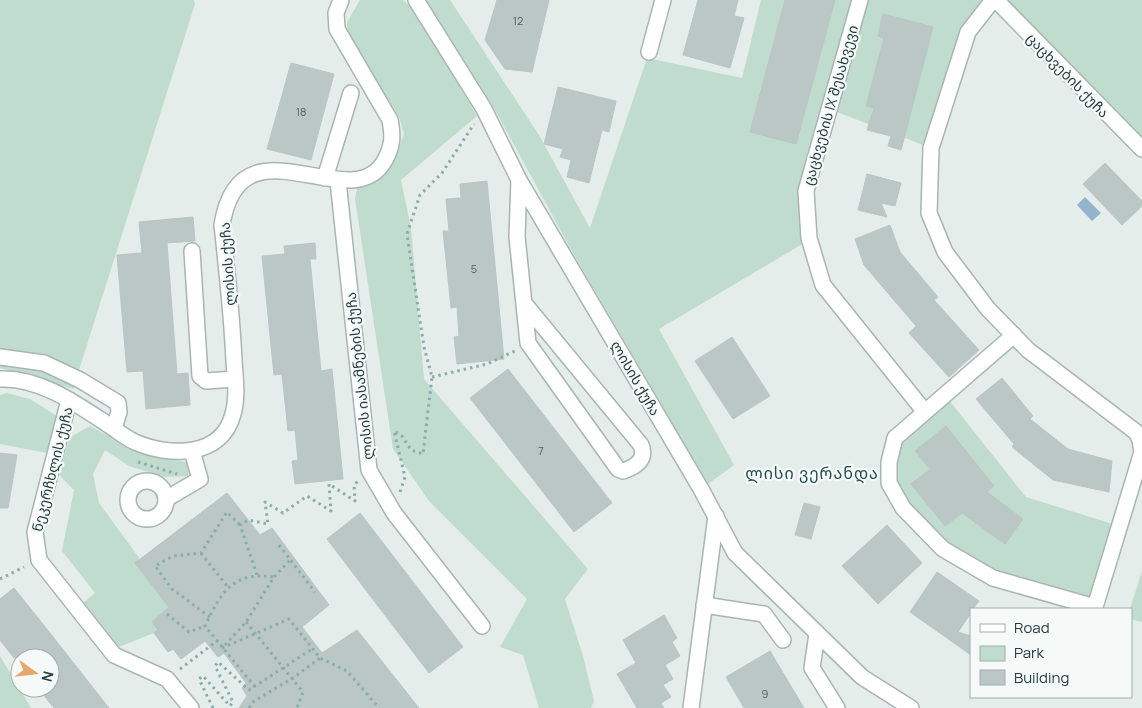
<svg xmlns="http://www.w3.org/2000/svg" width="1142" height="708" viewBox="0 0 1142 708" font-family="Manrope,'Noto Sans Georgian',sans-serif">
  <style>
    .green { fill: #c0dcce }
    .water { fill: #92b5cc }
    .building { fill: #bac7c5; stroke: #b8c6c4 }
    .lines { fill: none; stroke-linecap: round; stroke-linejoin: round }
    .minor-casing { stroke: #a8b5b3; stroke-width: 18 }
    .path { stroke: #88adab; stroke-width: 3; stroke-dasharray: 2.5 4; stroke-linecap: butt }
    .minor { stroke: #fff; stroke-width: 15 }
    .labels { text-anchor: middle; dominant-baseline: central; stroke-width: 4.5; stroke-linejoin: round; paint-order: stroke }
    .number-label { font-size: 11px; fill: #4b605f }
    .street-label { font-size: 14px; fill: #263d3d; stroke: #f5f9f8 }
    .quarter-label { font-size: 16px; letter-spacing: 1px; fill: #234d4e; stroke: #f5f9f8 }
  </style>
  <rect width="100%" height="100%" fill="#e5edeb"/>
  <g class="green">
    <path d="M0 0H194L195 4 73 389 0 368Z"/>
    <path d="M360 0H403L414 10 477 116 401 180 411 228 424 379 588 569 565 599 583 656 594 701 591 708H539L523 655 500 647 527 599 429 501 393 449 355 199 357 188 373 183 397 154 404 134 399 117 348 35 347 22Z"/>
    <path d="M426 0H450L539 135 590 228 647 58 742 78 761 0H854L799 191 804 243 659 329 734 465 708 484 574 255 494 108Z"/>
    <path d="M860 0H993L968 32 931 148 829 109Z"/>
    <path d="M996 0H1142V149Z"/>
    <path d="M7 393 30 399 57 416 47 453 0 444V395Z"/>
    <path d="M945 395 1026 497 1119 526 1095 607 993 578 943 549 889 483 895 438Z"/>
    <path d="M90 426 139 453 190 463 188 476 165 477 129 466 105 450 93 474 99 503 140 559 227 493 260 535 272 528 318 592 292 613 322 653 357 630 419 708H239L247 696 242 688 246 683 224 653 218 657 205 641 181 659 173 649 168 652 154 633 119 647 83 603 95 593 62 551 74 490 59 475 69 438Z"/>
    <path d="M1142 571V622L1131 619 1130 609Z"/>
    <path d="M0 656 31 708H0Z"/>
  </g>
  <path class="water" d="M1085 197 1101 213 1092 221 1077 205Z"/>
  <g class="building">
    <path d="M497 0H549L532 72 505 69 485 40Z"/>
    <path d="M698 0H738L734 16 744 18 730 68 683 55Z"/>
    <path d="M785 0H835L796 144 750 132Z"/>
    <path d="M883 14 933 27 901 150 888 146 891 136 867 130 874 108 866 106 884 38 878 36Z"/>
    <path d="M291 63 334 74 311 160 267 149Z"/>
    <path d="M558 87 616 101 609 132 602 130 589 183 567 177 571 160 560 157 563 149 544 144Z"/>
    <path d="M1105 163 1142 201V206L1122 225 1083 184Z"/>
    <path d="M867 174 901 183 895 206 881 203 887 217 858 210Z"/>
    <path d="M487 181 504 359 457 364 454 337 459 336 457 307 451 308 443 231H449L446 199 461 198 460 184Z"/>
    <path d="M193 217 195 241 167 243 177 374 188 373 190 405 146 409 143 371 127 372 117 255 142 253 139 222Z"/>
    <path d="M890 225 900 252 938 297 934 300 979 350 949 377 909 333 916 326 864 265 855 239Z"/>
    <path d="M315 243 316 259H310L321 371 332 369 343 479 295 484 292 461 298 460 295 430 288 431 282 374 274 375 262 256 285 254 284 246Z"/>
    <path d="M732 337 770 396 733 419 695 361Z"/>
    <path d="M508 369 612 503 574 532 470 398Z"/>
    <path d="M1002 378 1033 416 1030 419 1068 449 1112 461 1109 492 1053 480 1012 447 1014 444 976 399Z"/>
    <path d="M946 426 994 486 987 492 1023 519 1005 544 962 513 945 526 911 484 930 469 915 451Z"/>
    <path d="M0 453 17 455 8 508H0Z"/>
    <path d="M227 493 260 535 272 528 329 605 302 627 322 653 357 630 419 708H239L247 696 242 688 246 683 224 653 218 657 205 641 181 659 173 649 168 652 154 633 158 630 152 622 169 607 135 563Z"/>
    <path d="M804 503 820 507 811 539 795 535Z"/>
    <path d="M360 513 463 647 429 673 327 539Z"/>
    <path d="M887 525 922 563 878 604 842 566Z"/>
    <path d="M937 572 979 601 973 609H971V613L958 632 971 636V655L910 612Z"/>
    <path d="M14 588 50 633 109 708H54L38 688H50V658H14L0 640V599Z"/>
    <path d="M664 615 677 638 672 642 680 656 665 665 673 679 663 685 671 697 661 703 664 708H637L617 674 636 663 623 640Z"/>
    <path d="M770 651 804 708H744L726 677Z"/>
  </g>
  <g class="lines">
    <defs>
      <g id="minor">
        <path d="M416 0 484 109 519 180 701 489 735 553 862 677 911 708"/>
        <path d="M860 0 806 191 809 238 823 285 925 412"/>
        <path d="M993 0 968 32 931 148 929 213 945 252 988 309 1028 350 1136 432 1140 440 1142 452 1095 607 993 578 943 549 903 508 889 483V462L895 438 1014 335"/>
        <path d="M996 0 1142 149"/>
        <path d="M649 52 663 0"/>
        <path d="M325 178 351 93"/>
        <path d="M519 180 517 237 528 343 618 469 623 471C636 467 647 459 641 445L524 303"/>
        <path d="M338 181 369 470 394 513 482 626"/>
        <path d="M192 251 200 376 206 381 235 379"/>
        <path d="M0 357 44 363 80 380 118 403 119 412 114 428"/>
        <path d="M0 379C40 377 78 405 110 426 118 431 126 438 135 442 169 457 222 458 233 414 238 397 235 378 234 361 232 316 227 270 222 225 240 112 352 221 385 160 393 145 393 136 390 120L337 29 336 13 341 0"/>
        <path d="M69 400 35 532 39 560 114 655 167 679 191 708"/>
        <circle cx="147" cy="500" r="19"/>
        <path d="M166 499 200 479 192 451"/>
        <path d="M704 605 764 614 783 640"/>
        <path d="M817 634 812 668 837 708"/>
        <path d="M691 708 716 516"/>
      </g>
    </defs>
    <use href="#minor" class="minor-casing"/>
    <g class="path">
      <path d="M432 377 487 364 515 351"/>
      <path d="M138 462 177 474"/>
      <path d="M400 492 405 477 394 431 402 436 411 450 423 454 432 377 424 347 407 234 420 195 442 173 474 124"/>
      <path d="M279 545 315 592"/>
      <path d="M201 553 227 586"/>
      <path d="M257 575 240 525 248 520 268 524 265 502 283 513 307 496 331 511 329 484 355 501 354 485 358 481"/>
      <path d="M0 579 24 567"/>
      <path d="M167 614 189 632 205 626"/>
      <path d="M210 617 172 589 155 566 173 556 201 553 227 512 240 525"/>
      <path d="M246 622 303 692 297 708"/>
      <path d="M225 645 246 622 274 577 290 560"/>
      <path d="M222 648 289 619 320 658 347 671 379 708"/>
      <path d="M180 669 217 641"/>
      <path d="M255 687 205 626C221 592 233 571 274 577"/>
      <path d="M213 708 199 679 203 676 230 706 233 702 215 666 218 662 249 690 312 649"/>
      <path d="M249 708 254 701 293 678 320 658"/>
    </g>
    <use href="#minor" class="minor"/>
  </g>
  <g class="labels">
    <g class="number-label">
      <text x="518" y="20">12</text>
      <text x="301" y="111">18</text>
      <text x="474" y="268">5</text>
      <text x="541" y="450">7</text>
      <text x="765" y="693">9</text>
    </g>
    <g class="street-label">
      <text transform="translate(1068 75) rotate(46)">ცაცხვების ქუჩა</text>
      <text transform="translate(830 105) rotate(-74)">ცაცხვების IX შესახვევი</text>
      <text transform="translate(227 264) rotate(-94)">ლისის ქუჩა</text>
      <text transform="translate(359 376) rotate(-96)">ლისის იასამნების ქუჩა</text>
      <text transform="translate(636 378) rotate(60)">ლისის ქუჩა</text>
      <text transform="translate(52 469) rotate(-76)">ნეკერჩხლის ქუჩა</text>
    </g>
    <g class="quarter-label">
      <text x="812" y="473">ლისი ვერანდა</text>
    </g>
  </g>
  <rect x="970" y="608" width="162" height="90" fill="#f5f9f8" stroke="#a2aead"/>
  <rect x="980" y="624" width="25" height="8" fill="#ffffff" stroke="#a2aead"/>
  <text x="1014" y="633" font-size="15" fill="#263d3d">Road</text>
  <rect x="980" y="646" width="25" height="15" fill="#c0dcce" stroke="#a2aead"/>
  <text x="1014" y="658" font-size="15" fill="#263d3d">Park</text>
  <rect x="980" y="670" width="25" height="15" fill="#bac7c5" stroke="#a2aead"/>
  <text x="1014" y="683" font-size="15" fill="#263d3d">Building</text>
  <g transform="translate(35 673) rotate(105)"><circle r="24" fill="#f5f9f8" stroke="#a2aead"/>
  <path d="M0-4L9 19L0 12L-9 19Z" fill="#e5a76a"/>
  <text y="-8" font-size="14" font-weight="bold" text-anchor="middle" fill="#263d3d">N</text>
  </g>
</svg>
